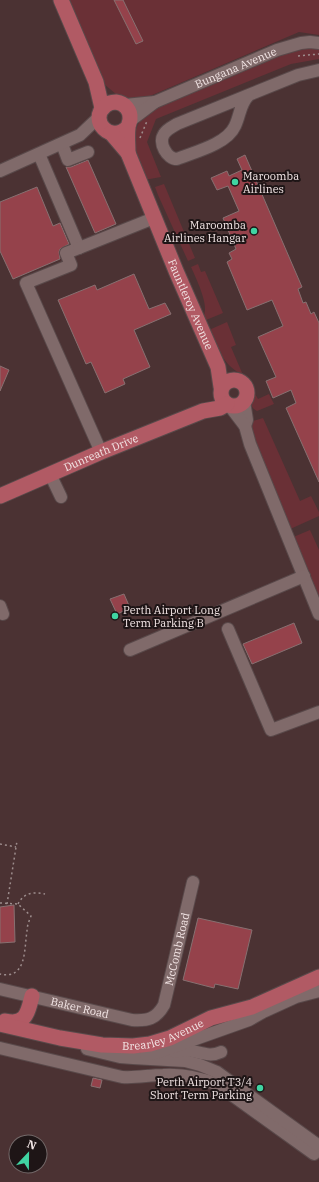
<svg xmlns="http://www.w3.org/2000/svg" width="319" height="1182" viewBox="0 0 319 1182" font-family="'IBM Plex Serif',serif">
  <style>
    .built { fill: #4b3233; fill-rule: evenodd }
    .green { fill: #6a3036 }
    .building { fill: #95424b; stroke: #877071 }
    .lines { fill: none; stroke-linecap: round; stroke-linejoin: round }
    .minor-casing { stroke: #59494a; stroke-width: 14 }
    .major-casing { stroke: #59494a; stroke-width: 17 }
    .path { stroke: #9d8d8d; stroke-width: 1.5; stroke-dasharray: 2 3; stroke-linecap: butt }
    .minor { stroke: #806a6a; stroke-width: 12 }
    .major { stroke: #b15a64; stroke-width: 15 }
    .poi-dot { fill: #40d4a2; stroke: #1e1516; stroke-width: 1.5 }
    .labels { text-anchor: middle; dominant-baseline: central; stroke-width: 4; stroke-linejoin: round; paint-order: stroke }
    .street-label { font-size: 11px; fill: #f3e6e6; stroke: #1e1516 }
    .poi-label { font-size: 11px; fill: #f3e6e6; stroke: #1e1516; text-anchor: start }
  </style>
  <rect width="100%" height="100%" fill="#3d2a2b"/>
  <path class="built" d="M0 0H319V1182H0ZM16 1142H40V1166H16Z"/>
  <g class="green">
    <path d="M66 0H319V35L299 32 143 99 130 100 117 95 103 83Z"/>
    <path d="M319 47V59L291 64 156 119 147 142 161 177 144 180C136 156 125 132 148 112L290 49Z"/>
    <path d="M164 184 195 258 188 261 158 195 155 187Z"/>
    <path d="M198 264 201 272 205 271 223 313 206 320 204 315C209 305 196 278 191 267Z"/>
    <path d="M227 322 236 345 231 347 243 375C224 366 217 348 209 330Z"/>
    <path d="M255 394 258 399 269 394 274 404 257 411C249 407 249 399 255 394Z"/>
    <path d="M263 418 300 501 311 496 319 512V516L288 530 250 433V424L253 421Z"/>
    <path d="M310 530 319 550V604L291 538Z"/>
  </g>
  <g class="building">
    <path d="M114 0H123L143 41 136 44Z"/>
    <path d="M245 155 302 287 298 289 303 303 306 302 311 314 314 312 319 323V482L286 408 296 403 291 390 273 398 266 381 276 377 258 337 283 326 272 300 247 310 227 262 232 259 229 253 236 249 223 218 239 211 228 186 217 190 211 178 227 171 229 176 242 170 237 159Z"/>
    <path d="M88 160 116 224 95 233 66 167H71Z"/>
    <path d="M37 187 53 226 60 223 69 244 60 249 59 252 60 259 13 279 0 251V202Z"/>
    <path d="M134 274 149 309 165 303 171 314 134 330 150 367 123 379 125 384 105 393 91 362 86 364 58 300 95 285 97 290Z"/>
    <path d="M0 366 9 370 0 391Z"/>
    <path d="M124 594 130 608 117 614 110 599Z"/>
    <path d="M294 623 302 643 252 664 243 644Z"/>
    <path d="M14 905 15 942 0 943V907Z"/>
    <path d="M198 918 252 930 238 989 215 984 214 988 183 980Z"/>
    <path d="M93 1078 102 1080 100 1088 91 1086Z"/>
  </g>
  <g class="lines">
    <defs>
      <g id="minor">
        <path d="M249 95C240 103 240 116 235 126 227 144 195 152 177 159 167 159 158 143 164 134 167 129 172 127 177 124L298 75 319 70"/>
        <path d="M125 105 155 102"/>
        <path id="s1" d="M130 121 155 102 277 50 301 43 310 42 319 43"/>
        <path d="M62 144 68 160 88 152"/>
        <path d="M39 154 79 248 66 253 71 265 26 283 101 452"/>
        <path d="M0 171 80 135 99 117"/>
        <path d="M79 248 154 218"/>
        <path d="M244 401 247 420 245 426"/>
        <path d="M229 405 245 426 250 444 319 614"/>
        <path d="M50 474 61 497"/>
        <path d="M0 606 3 614"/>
        <path d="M228 629 271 730 319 712"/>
        <path d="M130 650 304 576"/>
        <path id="s2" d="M0 989 132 1020C148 1021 156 1019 164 1005L193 882"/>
        <path d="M0 1048 122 1077C137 1078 149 1075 163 1075 181 1074 202 1078 218 1085L314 1154"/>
        <path d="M87 1049 120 1057 133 1058 185 1061 200 1065 217 1072 319 1146"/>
        <path d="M175 1052C192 1045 205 1060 221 1052"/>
        <path d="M146 1055 159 1052 249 1020 263 1012 296 997 319 991"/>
      </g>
      <g id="major">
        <path d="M61 0 96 82 102 108"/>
        <path d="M128 127C111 145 88 120 105 106 108 103 112 102 116 102 125 103 131 111 130 119 130 122 128 125 128 128 127 136 128 145 128 153"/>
        <path id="s3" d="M111 133 128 153 176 271 218 367 221 387"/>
        <circle cx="234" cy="393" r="13"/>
        <path id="s4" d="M0 496 101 452 203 411 220 408 227 404"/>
        <path d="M5 1021C26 1026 28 1012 32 996"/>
        <path id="s5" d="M0 1024 60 1038 102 1045 133 1046 150 1044 170 1038 211 1018 252 1007 319 977"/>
      </g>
    </defs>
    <use href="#minor" class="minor-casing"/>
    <use href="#major" class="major-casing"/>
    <g class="path">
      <path d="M298 56 319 54"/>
      <path d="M140 138 147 121"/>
      <path d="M0 844 16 847"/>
      <path d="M0 903 18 904 31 916C29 921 27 926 27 931 24 949 27 980 0 974"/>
      <path d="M7 904 17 841"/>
      <path d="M18 904C24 892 34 892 45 894"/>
    </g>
    <use href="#minor" class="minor"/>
    <use href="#major" class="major"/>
  </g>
  <g class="poi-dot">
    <circle cx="235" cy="182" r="4"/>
    <circle cx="254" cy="231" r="4"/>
    <circle cx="115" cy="616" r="4"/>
    <circle cx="260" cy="1088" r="4"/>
  </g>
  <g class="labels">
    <g class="street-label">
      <text stroke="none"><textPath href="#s1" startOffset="119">Bungana Avenue</textPath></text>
      <text stroke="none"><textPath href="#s3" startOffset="190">Fauntleroy Avenue</textPath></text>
      <text stroke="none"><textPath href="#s4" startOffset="110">Dunreath Drive</textPath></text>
      <text stroke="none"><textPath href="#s2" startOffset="231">McComb Road</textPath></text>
      <text stroke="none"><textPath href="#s2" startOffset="82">Baker Road</textPath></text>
      <text stroke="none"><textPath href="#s5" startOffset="167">Brearley Avenue</textPath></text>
    </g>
    <g class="poi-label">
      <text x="243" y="176">Maroomba<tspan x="243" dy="13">Airlines</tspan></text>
      <text x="246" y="225" text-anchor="end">Maroomba<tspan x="246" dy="13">Airlines Hangar</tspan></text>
      <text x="123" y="610">Perth Airport Long<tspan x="123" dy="13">Term Parking B</tspan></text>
      <text x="252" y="1082" text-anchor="end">Perth Airport T3/4<tspan x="252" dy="13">Short Term Parking</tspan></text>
    </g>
  </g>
  <g transform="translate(28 1154) rotate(22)"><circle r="19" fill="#1e1516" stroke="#736969"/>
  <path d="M0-3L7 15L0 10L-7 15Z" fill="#40d4a2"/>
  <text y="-6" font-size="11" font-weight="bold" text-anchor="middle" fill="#f3e6e6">N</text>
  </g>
</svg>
